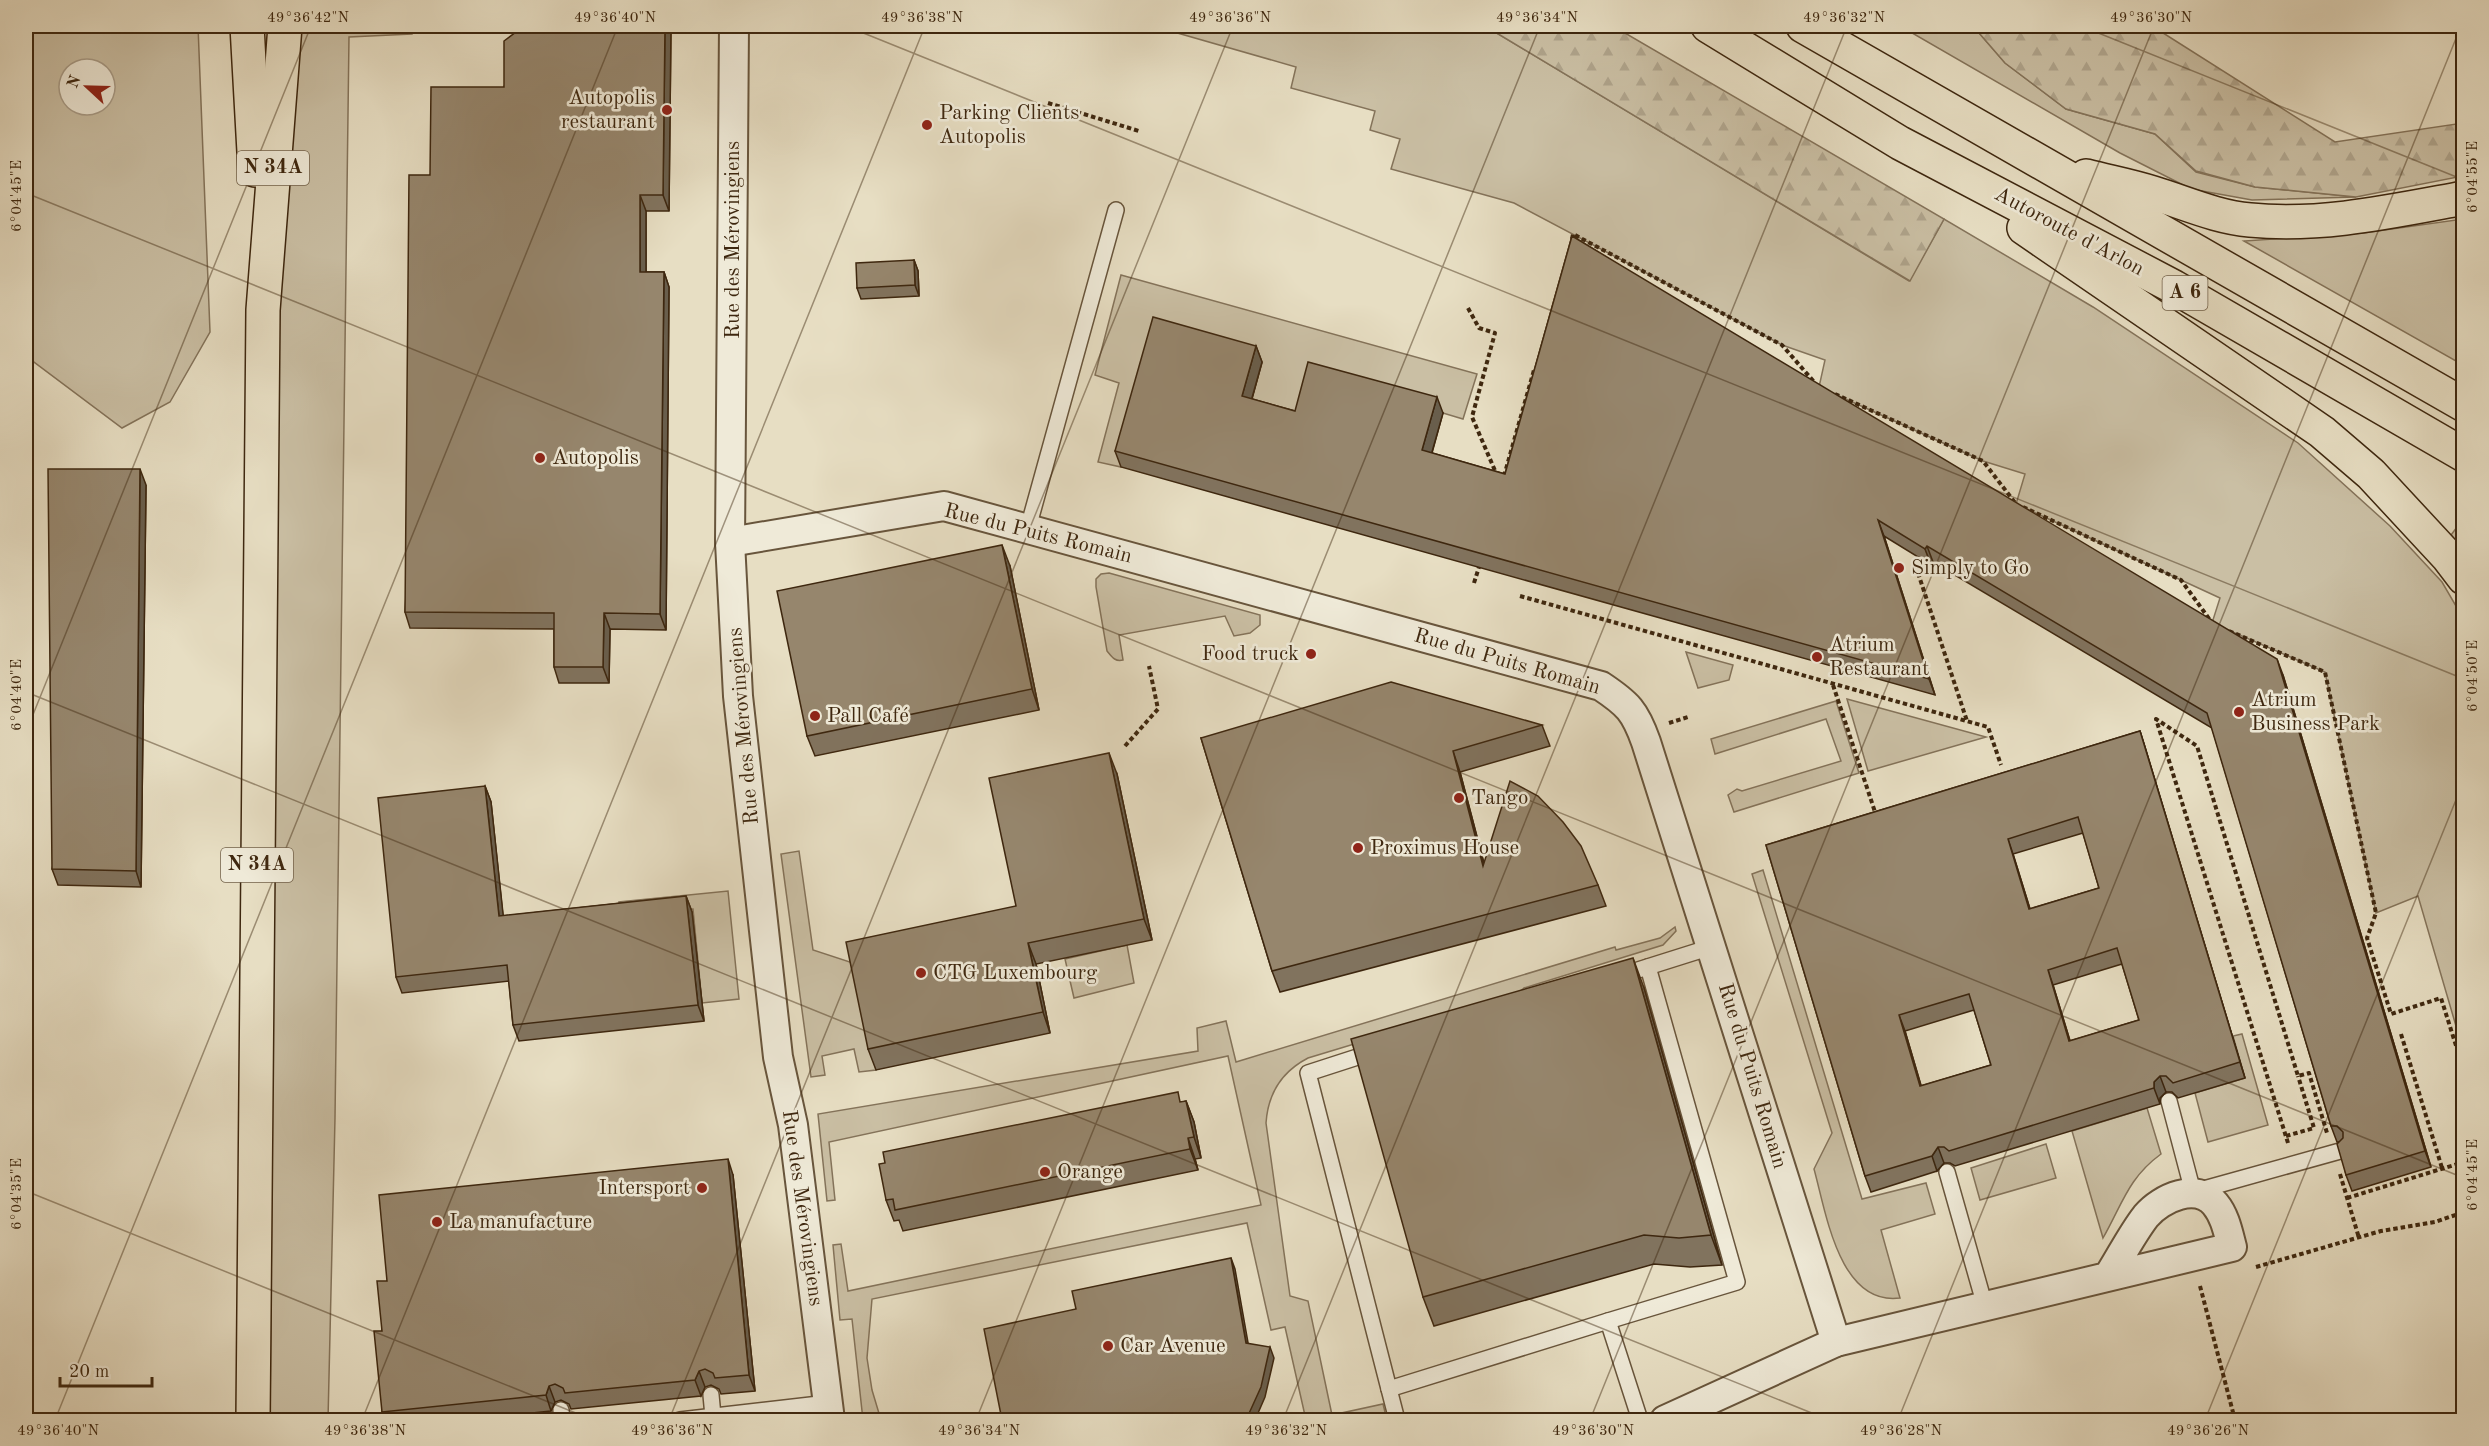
<svg xmlns="http://www.w3.org/2000/svg" width="2489" height="1446" viewBox="0 0 2489 1446" font-family="'Old Standard TT',serif">
  <style>
    .green { fill: #cabfa4; stroke: #84735a; stroke-width: 1.5; fill-rule: evenodd }
    .forest { fill: url(#forest-firs); stroke: #84735a; stroke-width: 1.5 }
    .lines { fill: none; stroke-linecap: round; stroke-linejoin: round }
    .lane-casing { stroke: #68553c; stroke-width: 18 }
    .street-casing { stroke: #68553c; stroke-width: 32 }
    .primary-casing { stroke: #3e270f; stroke-width: 36 }
    .highway-casing { stroke: #3e270f; stroke-width: 36 }
    .path { stroke: #3e270f; stroke-width: 4; stroke-dasharray: 4.5 3; stroke-linecap: butt }
    .lane { stroke: #efead8; stroke-width: 15 }
    .street { stroke: #efead8; stroke-width: 28 }
    .primary { stroke: #e7dec3; stroke-width: 33 }
    .highway { stroke: #e7dec3; stroke-width: 33 }
    .wall { fill: #81735e; stroke: #3e270f; stroke-width: 1.5; fill-rule: evenodd }
    .shaded-wall { fill: #695e4c; stroke: #3e270f; stroke-width: 1.5 }
    .building { fill: #96866d; stroke: #3e270f; stroke-width: 1.5; fill-rule: evenodd }
    .ticks { fill: none; stroke: #3e270f; stroke-width: 1.5; stroke-opacity: 0.45 }
    .poi-dot { fill: #8f2418; stroke: #efead8; stroke-width: 2 }
    .labels { text-anchor: middle; dominant-baseline: central; stroke-width: 5; stroke-linejoin: round; paint-order: stroke }
    .shield { fill: #efead8; stroke: #73624b; stroke-width: 1.5 }
    .shield-label { font-size: 20px; font-weight: bold; fill: #3e270f }
    .poi-label { font-size: 21px; fill: #3e270f; stroke: #efead8; text-anchor: start }
    .street-label { font-size: 21px; fill: #3e270f; stroke: #efead8 }
    .neatline { fill: none; stroke: #3e270f; stroke-width: 2 }
    .ticks-label { font-size: 15px; text-anchor: middle; fill: #3e270f }
  </style>
  <defs>
    <pattern id="forest-firs" width="22" height="20" patternUnits="userSpaceOnUse" patternTransform="scale(1.5)"><rect width="22" height="20" fill="#cabfa4"/><path d="M5 1l3.5 6h-7zM16 11l3.5 6h-7z" fill="#afa48c"/></pattern>
  </defs>
  <rect width="100%" height="100%" fill="#e7dec3"/>
  <filter id="stains"><feTurbulence type="fractalNoise" baseFrequency=".00333" numOctaves="4"/><feColorMatrix values="0 0 0 0 .2 0 0 0 0 .09 0 0 0 0 .02 0 0 0 .5 -.17"/></filter>
  <radialGradient id="worn" r=".72"><stop offset=".6" stop-color="#630" stop-opacity="0"/><stop offset="1" stop-color="#630" stop-opacity=".3"/></radialGradient>
  <g class="green">
    <path d="M26 26H198L210 332 170 402 122 428 26 356ZM69 69H105V105H69Z"/>
    <path d="M293 26H423L412 34 349 37 335 1118 328 1420H270L280 201Z"/>
    <path d="M1153 26H1485L1909 281 1944 219 2093 307 2298 443 2390 526 2442 582 2463 618V1050L2418 896 2376 913 2325 672 2212 623 2220 598 2016 504 2025 474 1983 461 1819 387 1825 360 1782 345 1514 203 1391 169 1400 139 1370 130 1375 111 1291 88 1296 67Z"/>
    <path d="M1900 26H1973L2005 63 2066 109 2155 134 2196 172 2255 187 2356 197 2252 200 2191 189 2120 153Z"/>
    <path d="M2463 219V365L2244 241 2363 233Z"/>
    <path d="M1121 275 1477 374 1463 419 1443 413 1300 427 1248 412 1262 363 1159 333 1121 467 1098 462 1119 383 1095 375Z"/>
    <path d="M2463 519V553L2451 535Z"/>
    <path d="M1109 573 1260 615V625L1250 633 1234 636 1225 616 1119 635 1123 660C1115 662 1112 657 1107 651L1096 587V579L1101 574Z"/>
    <path d="M1686 652 1733 665 1729 680 1698 688Z"/>
    <path d="M1847 699 1986 737 1868 771Z"/>
    <path d="M1836 701 1859 773 1734 812 1728 795 1737 789 1742 791 1841 761 1826 719 1715 754 1711 739Z"/>
    <path d="M799 851 813 950 853 963 876 1070 859 1072 854 1049 822 1056 825 1075 811 1077 781 854Z"/>
    <path d="M1763 870 1862 1199 1926 1183 1935 1214 1881 1230 1900 1298C1839 1306 1826 1212 1814 1169L1832 1133 1752 874Z"/>
    <path d="M728 891 739 999 702 1003 693 909 621 916 619 902Z"/>
    <path d="M1675 927 1676 931 1663 945 1524 988 1516 995 1308 1058C1281 1072 1268 1093 1266 1123L1290 1296 1308 1301 1332 1415 1383 1404 1387 1420H1306L1285 1327 1271 1330 1247 1223 872 1299 867 1358 872 1390 881 1420H863L852 1319 840 1320 833 1245 841 1244 848 1291 1261 1205 1228 1056 829 1142 835 1200 827 1201 818 1114 1198 1051 1197 1028 1226 1021 1236 1062 1615 947 1616 950 1660 938Z"/>
    <path d="M1127 945 1134 983 1074 998 1065 959Z"/>
    <path d="M2242 1034 2268 1125 2208 1142 2195 1093 2245 1078 2233 1036Z"/>
    <path d="M2147 1108 2161 1154C2128 1178 2122 1205 2103 1238L2072 1131Z"/>
    <path d="M2046 1144 2056 1178 1980 1200 1971 1168Z"/>
  </g>
  <g class="forest">
    <path d="M1485 26H1613L1944 219 1910 281Z"/>
    <path d="M1973 26H2146L2160 31 2335 142 2463 123V176L2356 197 2255 187 2196 171 2155 134 2066 109 2005 63Z"/>
  </g>
  <g class="lines">
    <defs>
      <g id="lane">
        <path d="M1028 528 1116 210"/>
        <path d="M1619 976 1711 947"/>
        <path d="M1376 1051 1308 1073 1389 1389"/>
        <path d="M2169 1101 2193 1192 2340 1151"/>
        <path d="M1947 1172 1985 1306"/>
        <path d="M1608 1321 1737 1282 1648 967"/>
        <path d="M711 1395 713 1416"/>
        <path d="M561 1410 562 1420"/>
        <path d="M680 1420 828 1403"/>
        <path d="M1397 1420 1389 1389 1608 1321 1640 1420"/>
      </g>
      <g id="street">
        <path d="M734 26 730 542 738 696 778 1057 793 1125 830 1420"/>
        <path d="M730 542 944 506 1601 686C1628 704 1635 711 1646 742L1836 1342"/>
        <path d="M1665 1420 1836 1342 2232 1247C2228 1232 2225 1216 2215 1204 2197 1182 2161 1198 2146 1216 2132 1234 2121 1256 2109 1275"/>
      </g>
      <g id="primary">
        <path d="M247 26 255 170"/>
        <path d="M253 1420 263 310 285 26"/>
      </g>
      <g id="highway">
        <path d="M1708 26 1900 143 2174 287 2464 455"/>
        <path d="M1803 26 2464 405"/>
        <path d="M2086 176C2109 182 2131 186 2153 193 2186 203 2216 217 2250 220 2322 227 2393 211 2464 198"/>
        <path d="M2024 228 2322 432 2371 474 2448 557 2464 578"/>
      </g>
    </defs>
    <use href="#lane" class="lane-casing"/>
    <use href="#street" class="street-casing"/>
    <use href="#primary" class="primary-casing"/>
    <use href="#highway" class="highway-casing"/>
    <g class="path">
      <path d="M1048 103 1139 131"/>
      <path d="M1572 239 1573 234 1782 345 1815 383"/>
      <path d="M1468 308 1479 328 1495 333 1472 417 1496 473"/>
      <path d="M1835 394 1983 461 2016 504"/>
      <path d="M1504 476 1534 370"/>
      <path d="M2023 507 2181 580 2210 620"/>
      <path d="M1918 573 1967 721"/>
      <path d="M1474 583 1479 567"/>
      <path d="M1520 596 1988 727 2001 765"/>
      <path d="M2229 631 2325 672 2376 913 2367 938 2391 1014 2441 998 2464 1071"/>
      <path d="M1833 685 1876 815"/>
      <path d="M1669 723 1688 717"/>
      <path d="M1125 746 1158 709 1149 666"/>
      <path d="M2401 1034 2442 1168"/>
      <path d="M2286 1136 2314 1128 2298 1076"/>
      <path d="M2288 1143 2156 719 2197 746 2298 1076 2309 1073 2327 1133"/>
      <path d="M2340 1174 2359 1238"/>
      <path d="M2347 1198 2464 1162"/>
      <path d="M2256 1267 2381 1231 2435 1222 2464 1212"/>
      <path d="M2200 1286 2235 1420"/>
    </g>
    <use href="#lane" class="lane"/>
    <use href="#street" class="street"/>
    <use href="#primary" class="primary"/>
    <use href="#highway" class="highway"/>
  </g>
  <g class="wall">
    <path d="M524 26H671L669 211H646V272H664L669 287 666 630 610 629 609 683H559L554 667V629L410 628 405 612 430 175 504 87Z"/>
    <path d="M1572 236 2283 675 2431 1167 2352 1191 2346 1175 2340 1142H2337L2331 1126 2212 728 1933 562 1931 565 1884 536 1935 695 1121 467 1115 451 1256 346 1262 362 1252 399 1295 411 1443 413 1432 453 1505 474Z"/>
    <path d="M914 260 918 271 919 296 861 299 857 288Z"/>
    <path d="M146 485 141 887 58 885 52 869Z"/>
    <path d="M1010 566 1039 710 815 756 807 736Z"/>
    <path d="M1542 725 1550 746 1460 772 1484 863 1598 885 1606 906 1280 992 1272 971 1201 738Z"/>
    <path d="M2140 731 2145 747 2245 1078 2178 1098 2172 1092H2166L2160 1098V1104L1955 1166 1950 1163H1944L1937 1171 1871 1192 1865 1176 1766 845ZM2083 833 2099 888 2030 909 2013 854ZM2122 964 2139 1020 2070 1041 2053 985ZM1974 1010 1991 1065 1921 1086 1905 1031Z"/>
    <path d="M1117 774 1152 940 1036 964 1050 1033 876 1070 868 1049 1016 906Z"/>
    <path d="M485 786 491 802 503 916 686 896 692 912 704 1021 519 1041 513 1025 509 981 402 993 396 977Z"/>
    <path d="M1644 988 1722 1265 1690 1267 1654 1264 1434 1326 1423 1297Z"/>
    <path d="M1186 1101 1194 1122 1201 1158 1195 1159 1198 1170 903 1231 899 1220 894 1221 886 1200Z"/>
    <path d="M733 1175 755 1391 721 1394 719 1389 711 1385 705 1387 701 1396 571 1409 569 1404 561 1400 555 1402 551 1411 464 1420H385L382 1412V1331L387 1281Z"/>
  </g>
  <g class="shaded-wall">
    <path d="M665 26H671L669 211 663 195Z"/>
    <path d="M640 195 646 211V288L640 272Z"/>
    <path d="M914 260 918 271 919 296 915 285Z"/>
    <path d="M664 272 669 287 666 630 660 614Z"/>
    <path d="M1256 346 1262 362 1248 412 1242 396Z"/>
    <path d="M1437 397 1443 413 1428 466 1422 450Z"/>
    <path d="M140 469 146 485 141 887 136 871Z"/>
    <path d="M1878 520 1884 536 1935 695 1929 679Z"/>
    <path d="M1002 545 1010 566 1039 710 1032 689Z"/>
    <path d="M1927 546 1933 562 1931 565 1925 549Z"/>
    <path d="M604 613 610 629 609 683 603 667Z"/>
    <path d="M2277 659 2283 675 2431 1167 2425 1151Z"/>
    <path d="M2140 731 2145 747 2245 1078 2240 1062Z"/>
    <path d="M1453 751 1460 772 1490 887 1483 866Z"/>
    <path d="M1109 753 1117 774 1152 940 1144 919Z"/>
    <path d="M485 786 491 802 505 932 499 916Z"/>
    <path d="M2008 839 2013 854 2035 925 2029 909Z"/>
    <path d="M686 896 692 912 704 1021 698 1005Z"/>
    <path d="M1028 943 1036 964 1050 1033 1043 1012Z"/>
    <path d="M1633 958 1644 988 1722 1265 1711 1235Z"/>
    <path d="M2048 970 2053 985 2075 1057 2069 1041Z"/>
    <path d="M1899 1015 1905 1031 1926 1102 1920 1086Z"/>
    <path d="M2160 1076 2166 1092 2160 1098V1104L2154 1088V1082Z"/>
    <path d="M1186 1101 1194 1122 1201 1158 1194 1137Z"/>
    <path d="M1188 1138 1195 1159 1198 1170 1190 1149Z"/>
    <path d="M1938 1147 1944 1163 1937 1171 1932 1156Z"/>
    <path d="M728 1159 733 1175 755 1391 749 1375Z"/>
    <path d="M1231 1258 1235 1269 1250 1354 1246 1343Z"/>
    <path d="M1270 1347 1274 1358 1265 1397 1255 1420H1246Z"/>
    <path d="M699 1371 705 1387 701 1396 695 1380Z"/>
    <path d="M549 1386 555 1402 551 1411 546 1395Z"/>
  </g>
  <g class="building">
    <path d="M524 26H665L663 195H640V272H664L660 614 604 613 603 667H554V613L405 612 409 175H430L431 87H504V41Z"/>
    <path d="M1572 236 2277 659 2425 1151 2346 1175 2337 1144 2343 1138V1132L2337 1126H2331L2207 713 1927 546 1925 549 1878 520 1929 679 1115 451 1153 317 1256 346 1242 396 1295 411 1308 362 1437 397 1422 450 1505 474Z"/>
    <path d="M914 260 915 285 857 288 856 263Z"/>
    <path d="M48 469H140L136 871 52 869Z"/>
    <path d="M1002 545 1032 689 807 736 777 591Z"/>
    <path d="M1391 682 1542 725 1453 751 1483 866 1510 781 1538 796 1563 822 1581 846 1598 885 1272 971 1201 738Z"/>
    <path d="M2140 731 2240 1062 2173 1083 2166 1076H2160L2154 1082V1088L1949 1151 1944 1147H1938L1932 1156 1865 1176 1766 845ZM2078 817 2099 888 2029 909 2008 839ZM2117 948 2139 1020 2069 1041 2048 970ZM1969 994 1991 1065 1920 1086 1899 1015Z"/>
    <path d="M1109 753 1144 919 1028 943 1043 1012 868 1049 846 942 1016 906 989 778Z"/>
    <path d="M485 786 499 916 686 896 698 1005 513 1025 507 965 396 977 378 798Z"/>
    <path d="M1633 958 1711 1235 1679 1238 1644 1235 1423 1297 1351 1039Z"/>
    <path d="M1178 1092 1180 1102 1186 1101 1194 1137 1188 1138 1190 1149 895 1210 893 1199 886 1200 879 1164 885 1163 883 1152Z"/>
    <path d="M728 1159 749 1375 715 1378 713 1373 705 1369 699 1371 695 1380 565 1393 563 1388 555 1384 549 1386 546 1395 382 1412 374 1331H382L377 1281H387L379 1195Z"/>
    <path d="M1231 1258 1246 1343 1270 1347 1261 1387 1246 1420H1002L984 1329 1076 1309 1072 1291Z"/>
  </g>
  <path class="ticks" d="M846 26 2464 679M2081 26 2464 180M26 193 2464 1178M26 692 1829 1420M26 732 311 26M26 1191 593 1420M55 1420 618 26M362 1420 925 26M669 1420 1233 26M976 1420 1540 26M1283 1420 1847 26M1590 1420 2154 26M1898 1420 2461 26M2205 1420 2464 780"/>
  <g class="poi-dot">
    <circle cx="667" cy="110" r="6"/>
    <circle cx="927" cy="125" r="6"/>
    <circle cx="540" cy="458" r="6"/>
    <circle cx="1899" cy="568" r="6"/>
    <circle cx="1311" cy="654" r="6"/>
    <circle cx="1817" cy="657" r="6"/>
    <circle cx="2239" cy="712" r="6"/>
    <circle cx="815" cy="716" r="6"/>
    <circle cx="1459" cy="798" r="6"/>
    <circle cx="1358" cy="848" r="6"/>
    <circle cx="921" cy="973" r="6"/>
    <circle cx="1045" cy="1172" r="6"/>
    <circle cx="702" cy="1188" r="6"/>
    <circle cx="437" cy="1222" r="6"/>
    <circle cx="1108" cy="1346" r="6"/>
  </g>
  <g class="labels">
    <g class="shield">
      <rect x="237" y="151" width="72" height="34" rx="4.5"/>
      <rect x="2162.5" y="276" width="45" height="34" rx="4.5"/>
      <rect x="221" y="848" width="72" height="34" rx="4.5"/>
    </g>
    <g class="shield-label">
      <text x="273" y="168">N 34A</text>
      <text x="2185" y="293">A 6</text>
      <text x="257" y="865">N 34A</text>
    </g>
    <g class="poi-label">
      <text x="655" y="98" text-anchor="end">Autopolis<tspan x="655" dy="24">restaurant</tspan></text>
      <text x="939" y="113">Parking Clients<tspan x="939" dy="24">Autopolis</tspan></text>
      <text x="552" y="458">Autopolis</text>
      <text x="1911" y="568">Simply to Go</text>
      <text x="1829" y="645">Atrium<tspan x="1829" dy="24">Restaurant</tspan></text>
      <text x="1299" y="654" text-anchor="end">Food truck</text>
      <text x="2251" y="700">Atrium<tspan x="2251" dy="24">Business Park</tspan></text>
      <text x="827" y="716">Pall Café</text>
      <text x="1471" y="798">Tango</text>
      <text x="1370" y="848">Proximus House</text>
      <text x="933" y="973">CTG Luxembourg</text>
      <text x="1057" y="1172">Orange</text>
      <text x="690" y="1188" text-anchor="end">Intersport</text>
      <text x="449" y="1222">La manufacture</text>
      <text x="1120" y="1346">Car Avenue</text>
    </g>
    <g class="street-label">
      <text transform="translate(2069 232) rotate(28)">Autoroute d'Arlon</text>
      <text transform="translate(733 240) rotate(-90)">Rue des Mérovingiens</text>
      <text transform="translate(1038 534) rotate(14)">Rue du Puits Romain</text>
      <text transform="translate(1507 662) rotate(16)">Rue du Puits Romain</text>
      <text transform="translate(744 726) rotate(-95)">Rue des Mérovingiens</text>
      <text transform="translate(1752 1076) rotate(73)">Rue du Puits Romain</text>
      <text transform="translate(802 1208) rotate(82)">Rue des Mérovingiens</text>
    </g>
  </g>
  <rect width="2489" height="1446" fill="none" stroke="#e7dec3" stroke-width="66"/>
  <g transform="translate(87 87) rotate(292)"><circle r="28" fill="#efead8" stroke="#a89c88" stroke-width="1.5"/>
  <path d="M0-4.5L10 22L0 15L-10 22Z" fill="#8f2418"/>
  <text y="-9" font-size="16" font-weight="bold" text-anchor="middle" fill="#3e270f">N</text>
  </g>
  <path d="M60 1377v9h92v-9" fill="none" stroke="#3e270f" stroke-width="3"/>
  <text x="69" y="1377" font-size="18" fill="#3e270f" stroke="#efead8" stroke-width="4.5" paint-order="stroke">20 m</text>
  <rect x="33" y="33" width="2423" height="1380" class="neatline"/>
  <g class="ticks-label">
    <text x="308" y="22">49°36'42"N</text>
    <text x="615" y="22">49°36'40"N</text>
    <text x="922" y="22">49°36'38"N</text>
    <text x="1230" y="22">49°36'36"N</text>
    <text x="1537" y="22">49°36'34"N</text>
    <text x="1844" y="22">49°36'32"N</text>
    <text x="2151" y="22">49°36'30"N</text>
    <text transform="translate(2472 177) rotate(-90)" y="5">6°04'55"E</text>
    <text transform="translate(16 196) rotate(-90)" y="5">6°04'45"E</text>
    <text transform="translate(2472 676) rotate(-90)" y="5">6°04'50"E</text>
    <text transform="translate(16 695) rotate(-90)" y="5">6°04'40"E</text>
    <text transform="translate(2472 1175) rotate(-90)" y="5">6°04'45"E</text>
    <text transform="translate(16 1194) rotate(-90)" y="5">6°04'35"E</text>
    <text x="58" y="1435">49°36'40"N</text>
    <text x="365" y="1435">49°36'38"N</text>
    <text x="672" y="1435">49°36'36"N</text>
    <text x="979" y="1435">49°36'34"N</text>
    <text x="1286" y="1435">49°36'32"N</text>
    <text x="1593" y="1435">49°36'30"N</text>
    <text x="1901" y="1435">49°36'28"N</text>
    <text x="2208" y="1435">49°36'26"N</text>
  </g>
  <rect width="100%" height="100%" filter="url(#stains)"/>
  <rect width="100%" height="100%" fill="url(#worn)"/>
</svg>
